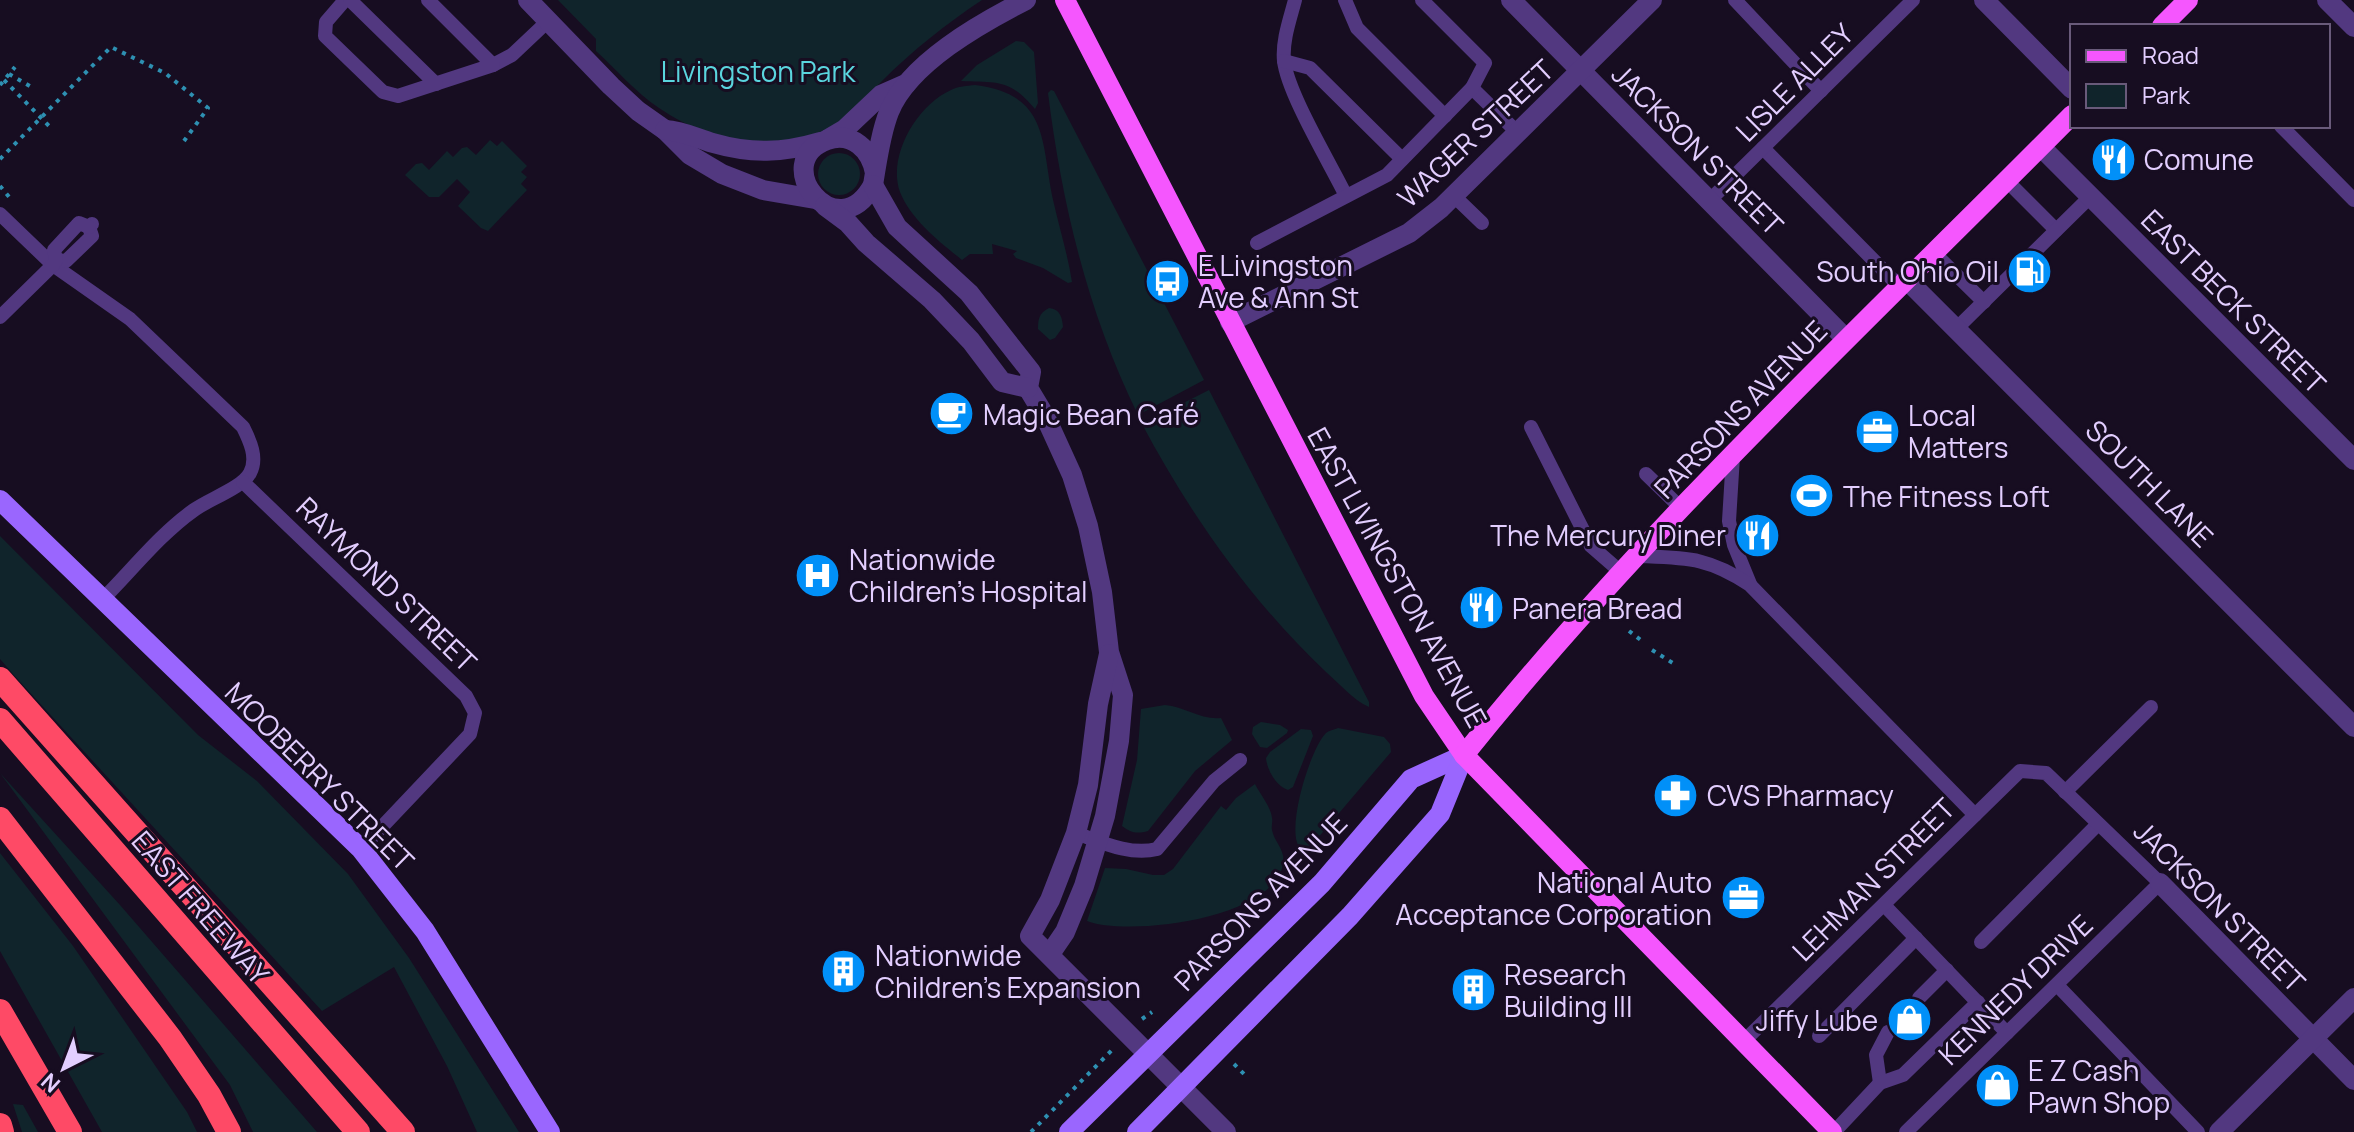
<svg xmlns="http://www.w3.org/2000/svg" width="2354" height="1132" viewBox="0 0 2354 1132" font-family="Manrope,sans-serif">
  <style>
    .green { fill: #10242b }
    .lines { fill: none; stroke-linecap: round; stroke-linejoin: round }
    .path { stroke: #2e90b2; stroke-width: 4; stroke-dasharray: 4 6; stroke-linecap: butt }
    .lane { stroke: #523880; stroke-width: 14 }
    .street { stroke: #523880; stroke-width: 20 }
    .secondary { stroke: #9a66fe; stroke-width: 20 }
    .primary { stroke: #f556fe; stroke-width: 20 }
    .highway { stroke: #fe4a66; stroke-width: 24 }
    .labels { text-anchor: middle; dominant-baseline: central; stroke-width: 6; stroke-linejoin: round; paint-order: stroke }
    .park-label { font-size: 28px; fill: #5ad5de; stroke: #170d21 }
    .street-label { font-size: 28px; fill: #e3ceff; stroke: #170d21 }
    .poi-label { font-size: 28px; fill: #e3ceff; stroke: #170d21; text-anchor: start }
  </style>
  <rect width="100%" height="100%" fill="#170d21"/>
  <g class="green">
    <path d="M558 0H982C946 24 913 50 882 81 872 91 864 103 853 112 798 161 716 147 659 108 636 93 616 69 596 51V39Z"/>
    <path d="M1016 41 1024 42 1034 52 1038 103 1035 109C1009 78 997 83 961 81L977 65Z"/>
    <path d="M975 85C1052 95 1040 144 1054 204 1060 230 1068 256 1072 282L1068 283 1043 268 1016 258 1013 254 1017 251 992 244 993 254H970L962 260C940 242 911 220 900 192 887 156 917 105 951 90 958 86 967 86 975 85Z"/>
    <path d="M1051 90 1054 91 1204 380 1138 415C1088 313 1062 205 1048 93Z"/>
    <path d="M490 140 497 146 502 141 527 166 521 172 527 177 521 184 527 190 488 231 481 228 458 206 470 192 457 179 439 197H429L405 175 416 164 422 163 429 170 447 151 453 157 462 148 467 147 476 155Z"/>
    <circle cx="839" cy="174" r="21"/>
    <path d="M1049 308C1060 309 1062 317 1063 327L1055 338 1050 340 1038 329C1038 319 1039 313 1049 308Z"/>
    <path d="M1209 390 1369 702V707C1353 700 1339 683 1326 672 1251 601 1191 516 1142 424Z"/>
    <path d="M0 536 198 735 257 781 348 874 409 958 519 1132H477L447 1066 394 967 322 1011 13 674 0 659Z"/>
    <path d="M1165 705C1185 707 1201 720 1221 718L1232 740 1195 771 1148 831C1137 834 1131 833 1122 826L1137 760 1141 709Z"/>
    <path d="M1261 722 1280 725 1288 730 1287 733 1267 748 1260 747 1252 734 1253 727Z"/>
    <path d="M1338 728 1384 737 1390 744 1391 752 1311 846 1305 849 1300 848C1285 831 1310 749 1326 733 1330 730 1333 730 1338 728Z"/>
    <path d="M1301 729 1311 730 1313 736 1293 787 1288 790C1276 786 1267 770 1266 758L1270 752Z"/>
    <path d="M0 773 120 905 317 1132H253L230 1085Z"/>
    <path d="M1255 784C1260 794 1271 807 1272 818 1273 822 1271 826 1272 830 1274 842 1286 850 1283 864 1275 919 1128 937 1087 921L1105 868 1126 869 1153 875H1164L1173 869 1221 806 1226 810 1236 798Z"/>
    <path d="M0 853 73 946 187 1112 197 1132H102L0 951Z"/>
    <path d="M13 1104 23 1105 38 1132H22Z"/>
  </g>
  <g class="lines">
    <g class="path">
      <path d="M9 74 33 88"/>
      <path d="M4 80 49 126"/>
      <path d="M0 85 15 67"/>
      <path d="M0 159 111 47 165 73 208 108 184 141"/>
      <path d="M0 186 10 198"/>
      <path d="M1700 543 1712 527"/>
      <path d="M1629 631 1642 641"/>
      <path d="M1652 650 1676 665"/>
      <path d="M1142 1019 1152 1012"/>
      <path d="M1234 1064 1246 1076"/>
      <path d="M1031 1132 1113 1049"/>
    </g>
    <g class="lane">
      <path d="M345 0 326 22 325 36 383 92 398 96 493 65 512 55 548 21"/>
      <path d="M350 0 436 84"/>
      <path d="M428 0 493 65"/>
      <path d="M1295 0C1290 19 1282 41 1284 61 1288 94 1330 163 1346 196"/>
      <path d="M1345 0 1357 28 1445 116"/>
      <path d="M1735 0 1821 91"/>
      <path d="M1284 61 1310 68 1402 159"/>
      <path d="M1472 88 1518 133"/>
      <path d="M2281 126 2354 200"/>
      <path d="M1763 148 1899 286"/>
      <path d="M2006 180 2056 230"/>
      <path d="M1454 196 1482 223"/>
      <path d="M1710 200 1913 0"/>
      <path d="M0 214 53 265 130 319 243 427C250 441 258 458 250 473 242 488 209 499 194 510 160 534 132 570 102 600"/>
      <path d="M1257 243 1387 175 1472 88 1485 63 1422 0"/>
      <path d="M1933 252 1984 302"/>
      <path d="M56 260 66 261 92 236 89 227 92 224"/>
      <path d="M0 317 53 265 56 260 54 250 79 223 89 227"/>
      <path d="M1956 329 2090 197"/>
      <path d="M1531 427 1591 546 1622 573"/>
      <path d="M1733 456 1729 521 1734 545 1750 584"/>
      <path d="M1646 474 1682 509"/>
      <path d="M243 482 466 696 475 713 470 734 361 849"/>
      <path d="M1638 556C1687 558 1708 557 1750 585L1975 815"/>
      <path d="M2065 792 2151 707"/>
      <path d="M1076 833C1101 842 1130 856 1157 849L1214 781 1240 760"/>
      <path d="M1884 905 2007 1033"/>
      <path d="M1981 942 2098 824"/>
      <path d="M2057 985 2198 1132"/>
      <path d="M1919 998 1947 970"/>
      <path d="M1819 1036 1916 938"/>
      <path d="M1743 1042 2020 771 2046 773 2160 883 1906 1132"/>
      <path d="M1880 1083 1876 1055 1888 1032"/>
      <path d="M1834 1132 1880 1083 1903 1075 1978 1002"/>
    </g>
    <g class="street">
      <path d="M528 0 611 86 638 111 665 130 690 155 722 174 763 190 815 199"/>
      <path d="M1511 0 1845 338"/>
      <path d="M1984 0 2072 89"/>
      <path d="M2327 0 2354 27"/>
      <path d="M665 130C683 131 696 138 713 143 751 154 783 153 820 142"/>
      <path d="M828 139 845 129 881 95 906 84"/>
      <path d="M2041 147 2354 460"/>
      <path d="M875 173C871 150 852 131 827 140 767 162 837 251 873 185 877 162 880 135 889 112 909 63 981 23 1026 0"/>
      <path d="M873 185 897 227 969 293 1031 372 1028 388 1046 418 1072 475 1088 526 1102 592 1109 652 1123 695 1119 741 1105 816 1084 886 1065 932 1050 954"/>
      <path d="M825 206 848 223 866 243 932 300 971 341 1002 382 1028 388"/>
      <path d="M1906 279 2354 727"/>
      <path d="M1230 322 1409 233 1441 208 1652 0"/>
      <path d="M1109 654 1098 704 1088 785 1076 833 1050 900 1030 936 1226 1132"/>
      <path d="M2160 883 2354 1080"/>
      <path d="M2219 1132 2354 998"/>
    </g>
    <g class="secondary">
      <path d="M0 500 361 849 425 931 550 1132"/>
      <path d="M1069 1132 1322 883 1411 779 1464 755"/>
      <path d="M1137 1132 1350 916 1440 814 1464 755"/>
    </g>
    <g class="primary">
      <path d="M1065 0 1424 696 1464 755 1832 1132"/>
      <path d="M2162 26 2188 0"/>
      <path d="M1464 755C1648 525 1865 324 2072 115"/>
    </g>
    <g class="highway">
      <path d="M0 679 403 1132"/>
      <path d="M0 720 358 1132"/>
      <path d="M0 819 170 1038 209 1095 229 1132"/>
      <path d="M0 1011 70 1132"/>
      <path d="M0 1125 2 1132"/>
    </g>
  </g>
  <defs>
    <symbol id="restaurant-disc" viewBox="-11 -11 22 22"><circle r="9.5" fill="#0190f8" stroke="#170d21"/><path d="M-5-6h1v4h1v-4h1v4h1v-4h1v5L-1.5 .5V6h-2V.5L-5-1ZM5-6V6H3V1.5H1.5Q1.5-4 5-6Z" fill="#fff"/></symbol>
    <symbol id="fuel-disc" viewBox="-11 -11 22 22"><circle r="9.5" fill="#0190f8" stroke="#170d21"/><path d="M-5.5-6h7V0h2V4h1.3V-2.5L3-4.5l.8-.8L6-3V5H2.5V1h-1V6h-7ZM-4.2-4.7v3.2H.2V-4.7Z" fill="#fff"/></symbol>
    <symbol id="bus-disc" viewBox="-11 -11 22 22"><circle r="9.5" fill="#0190f8" stroke="#170d21"/><path d="M-5-6H5V4H4V6H2V4H-2V6H-4V4H-5ZM-3.5-4V0h7V-4ZM-3.5 1.2v1.5H-2V1.2ZM2 1.2v1.5H3.5V1.2Z" fill="#fff"/></symbol>
    <symbol id="cafe-disc" viewBox="-11 -11 22 22"><circle r="9.5" fill="#0190f8" stroke="#170d21"/><path d="M-5.5-4.5H6V0H3Q3 3.5 0 3.5H-2.5Q-5.5 3.5-5.5 0ZM3-3.2v2h1.7v-2ZM-6 4.5H4V6H-6Z" fill="#fff"/></symbol>
    <symbol id="office-disc" viewBox="-11 -11 22 22"><circle r="9.5" fill="#0190f8" stroke="#170d21"/><path d="M-6-3h4V-5.5h4V-3h4V5H-6ZM-1-4.5V-3h2v-1.5ZM-6 0V1H6V0Z" fill="#fff"/></symbol>
    <symbol id="stadium-disc" viewBox="-11 -11 22 22"><circle r="9.5" fill="#0190f8" stroke="#170d21"/><path d="M0-5a6.5 5 0 1 0 0 10a6.5 5 0 1 0 0-10ZM-3.5-1.8h7v3.6h-7Z" fill="#fff"/></symbol>
    <symbol id="hospital-disc" viewBox="-11 -11 22 22"><circle r="9.5" fill="#0190f8" stroke="#170d21"/><path d="M-5-5h3v3.5h4V-5h3V5h-3V1.5h-4V5h-3Z" fill="#fff"/></symbol>
    <symbol id="pharmacy-disc" viewBox="-11 -11 22 22"><circle r="9.5" fill="#0190f8" stroke="#170d21"/><path d="M-2-6h4v4h4v4h-4v4h-4v-4h-4v-4h4Z" fill="#fff"/></symbol>
    <symbol id="building-disc" viewBox="-11 -11 22 22"><circle r="9.5" fill="#0190f8" stroke="#170d21"/><path d="M-4-6H4V6H1V3H-1V6H-4ZM-2.5-4.3h1.7v1.8h-1.7ZM.8-4.3h1.7v1.8H.8ZM-2.5-1h1.7V.8h-1.7ZM.8-1h1.7V.8H.8Z" fill="#fff"/></symbol>
    <symbol id="shop-disc" viewBox="-11 -11 22 22"><circle r="9.5" fill="#0190f8" stroke="#170d21"/><path d="M-5-2.5h2.3a2.7 3.5 0 0 1 5.4 0H5L5.5 6h-11ZM-1.5-2.5h3a1.5 2.3 0 0 0-3 0Z" fill="#fff"/></symbol>
  </defs>
  <g fill-rule="evenodd">
    <use href="#restaurant-disc" x="2088" y="134" width="51" height="51"/>
    <use href="#fuel-disc" x="2004" y="246" width="51" height="51"/>
    <use href="#bus-disc" x="1142" y="256" width="51" height="51"/>
    <use href="#cafe-disc" x="926" y="388" width="51" height="51"/>
    <use href="#office-disc" x="1852" y="406" width="51" height="51"/>
    <use href="#stadium-disc" x="1786" y="470" width="51" height="51"/>
    <use href="#restaurant-disc" x="1732" y="510" width="51" height="51"/>
    <use href="#hospital-disc" x="792" y="550" width="51" height="51"/>
    <use href="#restaurant-disc" x="1456" y="582" width="51" height="51"/>
    <use href="#pharmacy-disc" x="1650" y="770" width="51" height="51"/>
    <use href="#office-disc" x="1718" y="872" width="51" height="51"/>
    <use href="#building-disc" x="818" y="946" width="51" height="51"/>
    <use href="#building-disc" x="1448" y="964" width="51" height="51"/>
    <use href="#shop-disc" x="1884" y="994" width="51" height="51"/>
    <use href="#shop-disc" x="1972" y="1060" width="51" height="51"/>
  </g>
  <g class="labels">
    <g class="park-label">
      <text x="758" y="71">Livingston Park</text>
    </g>
    <g class="street-label">
      <text transform="translate(1794 82) rotate(-45)">LISLE ALLEY</text>
      <text transform="translate(1475 133) rotate(-43)">WAGER STREET</text>
      <text transform="translate(1698 149) rotate(45)">JACKSON STREET</text>
      <text transform="translate(2234 301) rotate(45)">EAST BECK STREET</text>
      <text transform="translate(1740 409) rotate(-46)">PARSONS AVENUE</text>
      <text transform="translate(2150 483) rotate(45)">SOUTH LANE</text>
      <text transform="translate(1398 577) rotate(61)">EAST LIVINGSTON AVENUE</text>
      <text transform="translate(387 584) rotate(44)">RAYMOND STREET</text>
      <text transform="translate(320 776) rotate(45)">MOOBERRY STREET</text>
      <text transform="translate(1873 879) rotate(-45)">LEHMAN STREET</text>
      <text transform="translate(1260 901) rotate(-46)">PARSONS AVENUE</text>
      <text transform="translate(2220 906) rotate(45)">JACKSON STREET</text>
      <text transform="translate(201 907) rotate(49)">EAST FREEWAY</text>
      <text transform="translate(2015 989) rotate(-44)">KENNEDY DRIVE</text>
    </g>
    <g class="poi-label">
      <text x="2144" y="159">Comune</text>
      <text x="1198" y="265">E Livingston<tspan x="1198" dy="32">Ave &amp; Ann St</tspan></text>
      <text x="1999" y="271" text-anchor="end">South Ohio Oil</text>
      <text x="983" y="414">Magic Bean Café</text>
      <text x="1908" y="415">Local<tspan x="1908" dy="32">Matters</tspan></text>
      <text x="1843" y="496">The Fitness Loft</text>
      <text x="1726" y="535" text-anchor="end">The Mercury Diner</text>
      <text x="849" y="559">Nationwide<tspan x="849" dy="32">Children's Hospital</tspan></text>
      <text x="1512" y="608">Panera Bread</text>
      <text x="1707" y="795">CVS Pharmacy</text>
      <text x="1712" y="882" text-anchor="end">National Auto<tspan x="1712" dy="32">Acceptance Corporation</tspan></text>
      <text x="875" y="955">Nationwide<tspan x="875" dy="32">Children's Expansion</tspan></text>
      <text x="1504" y="974">Research<tspan x="1504" dy="32">Building III</tspan></text>
      <text x="1878" y="1020" text-anchor="end">Jiffy Lube</text>
      <text x="2028" y="1070">E Z Cash<tspan x="2028" dy="32">Pawn Shop</tspan></text>
    </g>
  </g>
  <rect x="2070" y="24" width="260" height="104" fill="#170d21" stroke="#695a7a" stroke-width="2"/>
  <rect x="2086" y="50" width="40" height="12" fill="#f556fe" stroke="#695a7a" stroke-width="2"/>
  <text x="2142" y="64" font-size="24" fill="#e3ceff">Road</text>
  <rect x="2086" y="84" width="40" height="24" fill="#10242b" stroke="#695a7a" stroke-width="2"/>
  <text x="2142" y="104" font-size="24" fill="#e3ceff">Park</text>
  <g transform="translate(64 1068) rotate(222)" stroke="#170d21" stroke-width="6" paint-order="stroke">
  <path d="M0-6L14 30L0 20L-14 30Z" fill="#e3ceff"/>
  <text y="-12" font-size="22" font-weight="bold" text-anchor="middle" fill="#e3ceff">N</text>
  </g>
</svg>
